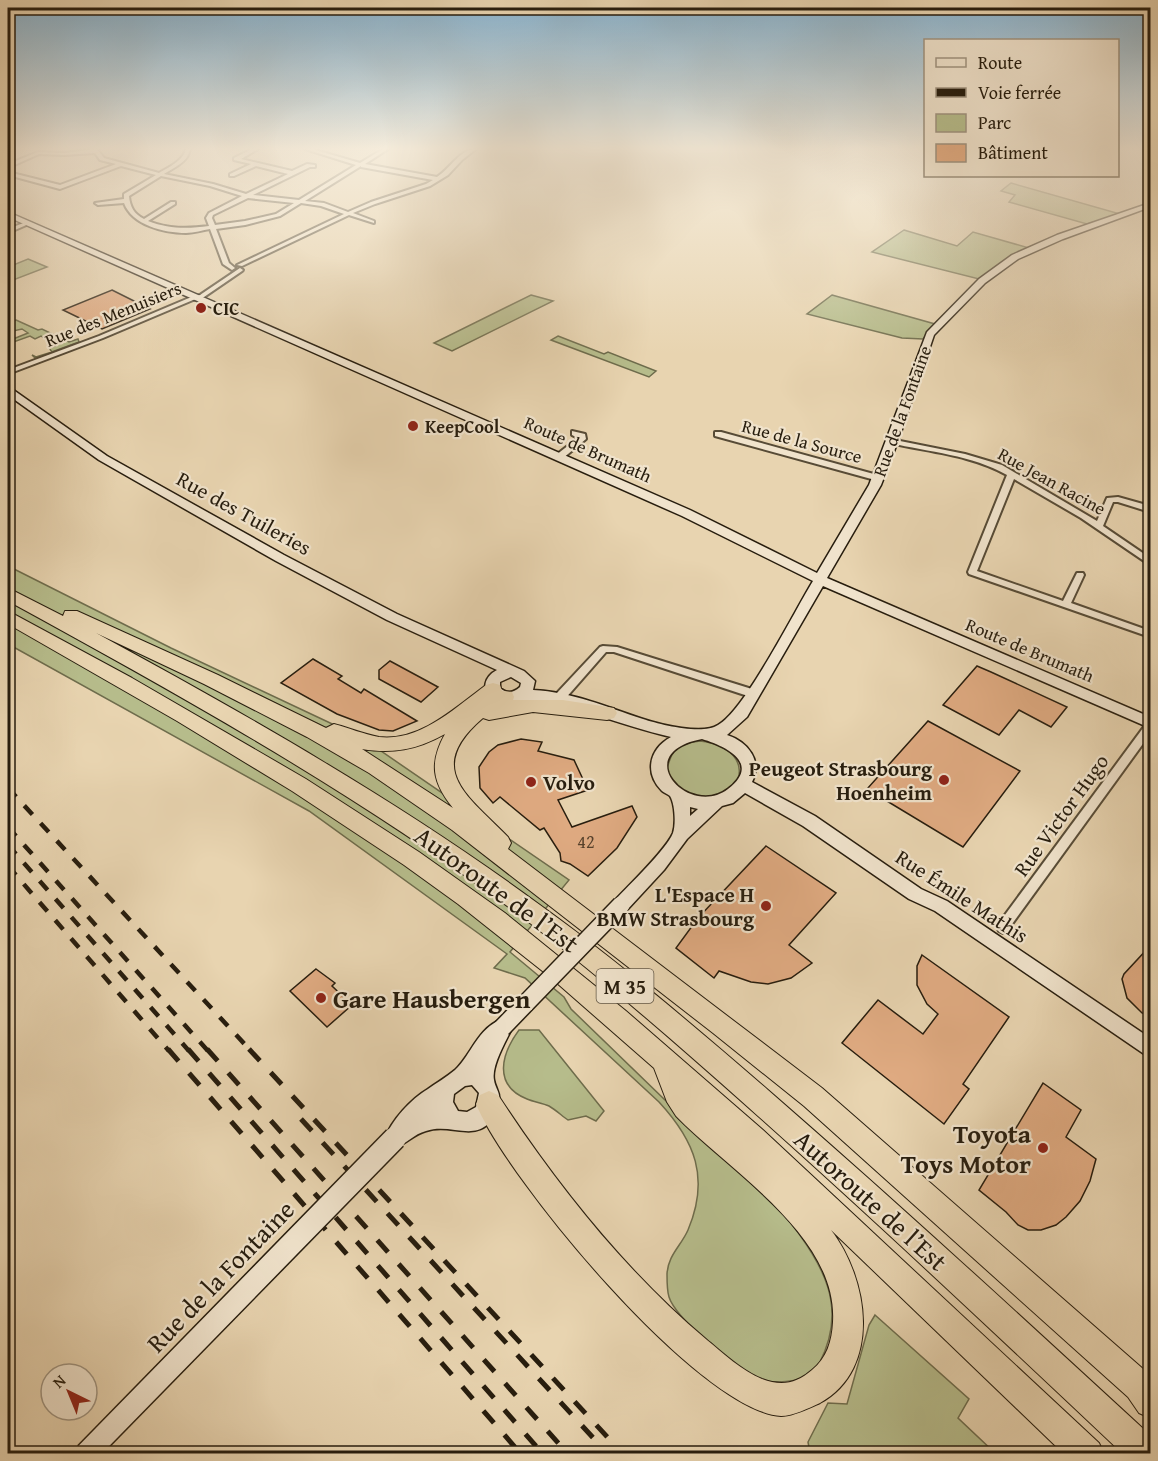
<svg xmlns="http://www.w3.org/2000/svg" width="1158" height="1461" viewBox="0 0 1158 1461" font-family="'Gentium Book Plus',serif">
  <style>
    .green { fill: #b6bc8b; stroke: #6e6c4c; stroke-width: 1.5 }
    .building { fill: #e0ab82; stroke: #271d0e; stroke-width: 1.5 }
    .lines { fill: none; stroke-linecap: round; stroke-linejoin: round }
    .street-casing { stroke: #574b36; stroke-width: 4 }
    .secondary-casing { stroke: #271d0e; stroke-width: 3 }
    .highway-casing { stroke: #271d0e; stroke-width: 2 }
    .street { fill: #f0e3cc; fill-rule: evenodd }
    .secondary { fill: #f0e3cc; fill-rule: evenodd }
    .highway { fill: #e8d4b0; fill-rule: evenodd }
    .rail-far1 { stroke: #271d0e; stroke-width: 4.5; stroke-dasharray: 12 12; stroke-linecap: butt }
    .rail { stroke: #271d0e; stroke-width: 5; stroke-dasharray: 16 16; stroke-linecap: butt }
    .secondary-bridge-far1-casing { stroke: #271d0e; stroke-width: 20; stroke-linecap: butt }
    .secondary-bridge-casing { stroke: #271d0e; stroke-width: 25; stroke-linecap: butt }
    .secondary-bridge-far1 { stroke: #f0e3cc; stroke-width: 17 }
    .secondary-bridge { stroke: #f0e3cc; stroke-width: 22 }
    .poi-dot { fill: #8f2418; stroke: #f0e3cc; stroke-width: 2 }
    .labels { text-anchor: middle; dominant-baseline: central; stroke-width: 4.5; stroke-linejoin: round; paint-order: stroke }
    .far-poi-label { font-size: 18px; font-weight: bold; fill: #271d0e; stroke: #f0e3cc; text-anchor: start }
    .far-street-label { font-size: 18px; fill: #271d0e; stroke: #f0e3cc }
    .number-label { font-size: 18px; fill: #55402b }
    .shield { fill: #f0e3cc; stroke: #635847; stroke-width: 1.5 }
    .shield-label { font-size: 20px; font-weight: bold; fill: #271d0e }
    .street-label { font-size: 21px; fill: #271d0e; stroke: #f0e3cc }
    .poi-label { font-size: 21px; font-weight: bold; fill: #271d0e; stroke: #f0e3cc; text-anchor: end }
    .near-street-label { font-size: 26px; fill: #271d0e; stroke: #f0e3cc }
    .near-poi-label { font-size: 26px; font-weight: bold; fill: #271d0e; stroke: #f0e3cc; text-anchor: start }
  </style>
  <rect width="100%" height="100%" fill="#e8d4b0"/>
  <filter id="stains"><feTurbulence type="fractalNoise" baseFrequency=".00333" numOctaves="4"/><feColorMatrix values="0 0 0 0 .2 0 0 0 0 .09 0 0 0 0 .02 0 0 0 .5 -.17"/></filter>
  <radialGradient id="worn" r=".72"><stop offset=".6" stop-color="#630" stop-opacity="0"/><stop offset="1" stop-color="#630" stop-opacity=".3"/></radialGradient>
  <g class="green">
    <path d="M1011 183 1120 214 1087 224 1009 202 1015 195 1001 191Z"/>
    <path d="M904 230 957 246 973 232 1029 248 979 279 872 252Z"/>
    <path d="M28 259 47 267 8 282V265L11 266Z"/>
    <path d="M531 295 553 301 452 351 434 343Z"/>
    <path d="M832 295 935 324 923 339 902 338 807 314Z"/>
    <path d="M16 320 38 330 42 329 69 342 78 339 79 342 38 357 35 358 32 355 36 357 52 352 49 348 55 346 41 336 35 339 30 336 8 344V341L28 333 22 329 8 332V324Z"/>
    <path d="M558 336 604 354 608 352 656 371 649 377 551 340Z"/>
    <path d="M8 566 171 648 362 738 569 880 510 952 564 997 571 1009 788 1219C823 1265 849 1307 819 1364 810 1381 787 1382 771 1382 766 1382 761 1383 757 1381 737 1372 675 1317 669 1297 667 1291 667 1281 667 1274 668 1255 681 1246 688 1230 710 1178 695 1141 659 1102L525 978 494 968 507 954 309 811 8 644Z"/>
    <path d="M700 741C767 749 738 816 689 795 685 793 679 791 677 788 672 785 669 777 666 773 671 750 676 744 700 741Z"/>
    <path d="M519 1030H539L604 1111 596 1121 586 1116 568 1120C562 1116 556 1110 549 1106 542 1103 534 1102 527 1099 492 1085 502 1053 519 1030Z"/>
    <path d="M875 1315 969 1399 958 1418 995 1453H810L808 1442 828 1403 847 1404 869 1325Z"/>
  </g>
  <g class="building">
    <path d="M112 290 150 309 102 329 63 310Z"/>
    <path d="M313 659 342 676 338 679 361 693 364 689 417 721 393 731 379 730 337 714 281 683Z"/>
    <path d="M390 661 427 681 438 687 421 702 379 679V670Z"/>
    <path d="M977 666 991 672 1067 707 1051 727 1019 710 999 735 943 705Z"/>
    <path d="M928 721 1020 771 963 847 867 789Z"/>
    <path d="M521 739 542 742 538 751 574 760 588 790 558 800 572 827 632 806 637 817 617 848 588 876 570 864 561 861 560 853 544 828 540 830 500 797 493 803 480 788 479 767 489 752 498 745Z"/>
    <path d="M766 846 836 893 789 945 812 963 791 978 768 984 751 982 719 971 714 978 676 948 698 918Z"/>
    <path d="M1150 946V1017L1142 1013 1127 998 1122 979 1124 974Z"/>
    <path d="M922 955 1009 1017 963 1084 969 1089 944 1124 842 1043 878 1000 923 1034 938 1014 927 1004 917 985V966Z"/>
    <path d="M316 969 335 983 332 986 352 1005 327 1027 290 991Z"/>
    <path d="M1043 1083 1081 1110 1066 1137 1096 1159 1090 1181 1080 1201 1066 1217 1056 1225 1041 1230H1028L1018 1225 1006 1212 979 1190Z"/>
  </g>
  <g class="lines">
    <defs>
      <g id="street">
        <path d="M97 149 104 158 159 173C169 167 183 161 186 149H190C188 162 175 167 164 174L213 184 246 194 288 174 256 166 234 176H230V174L251 164 234 160V158L252 149H258L241 159 292 171 307 164 315 165V167H310L253 195 299 200 356 165 305 149H312L360 163 383 149H388L365 164 437 177C450 169 460 149 476 149L462 160 448 175 430 186 375 204 353 213 374 221V223L349 215 242 266 237 265 344 214 321 206 301 203 280 216 245 225 216 229 229 263 235 268 232 270 223 264 210 229C203 230 194 233 186 233 164 233 132 225 124 203L98 205 95 203 124 199V194L156 175 121 166 60 189 8 175V172L60 185 116 164 100 160 95 153 64 155 39 154 10 167H8V164L38 152 64 153ZM361 166V167L433 180 426 184 371 202 348 212 324 203 305 201ZM161 176 210 186 242 196 209 213 206 218 209 226C187 229 169 229 148 221L175 204V202H171L144 219C134 214 130 207 129 196ZM248 198 294 203 276 214 245 221 215 225 212 218 213 215Z"/>
        <path d="M26 222 31 223 8 233V229Z"/>
        <path d="M240 268 243 270 242 271 204 297 193 300 103 338 8 374V370L99 336 189 298 200 295Z"/>
        <path d="M572 431 585 434 586 439 562 459H556V455L578 438 572 435Z"/>
        <path d="M715 432H721L881 476 882 478 878 480H875L715 436Z"/>
        <path d="M890 439 965 454 1002 465 1097 521 1107 498 1118 497 1150 506V512L1118 502H1113L1103 526 1150 558V565L1081 518 1014 479 977 571 1063 601 1077 573H1083L1084 575 1071 603 1150 631V637L969 574 968 572 1007 475C972 455 929 452 890 443Z"/>
        <path d="M603 646 617 647 755 690 756 693 751 697 614 652H606L564 700H556L555 697 556 694 600 647Z"/>
        <path d="M1150 723V734L1007 931 1003 933 999 931 997 927 999 923 1146 724Z"/>
      </g>
      <g id="secondary">
        <path d="M1150 203V207L1063 239 1018 259 985 283 934 335 898 441 881 485 827 578 1150 717V728L823 586 747 717 727 735C748 742 763 761 752 782L815 816 921 889 947 901 1150 1038V1058L935 911 909 899 803 826 745 793 733 803 722 806 687 839 664 870 627 910 621 913 615 910 612 905 615 900C629 885 666 850 673 833 676 824 675 804 670 796 668 794 664 793 662 791 644 773 649 749 671 737 645 731 621 723 596 715 583 710 570 703 556 702 540 700 505 705 493 698 480 690 485 676 497 670L387 620 276 561 99 460 8 395V388L12 389 107 456 284 555 397 614 524 671 535 681 533 690C573 692 606 707 643 719 661 725 703 735 718 725 745 710 794 612 813 581L682 516 8 217V212L690 510 817 573 869 485 927 332 979 279 1012 255 1057 235ZM511 677 521 683 520 687C513 693 507 694 500 688V682ZM702 739C725 746 762 763 728 789 689 819 628 753 702 739ZM690 807 698 809 690 816Z"/>
        <path d="M502 1019 509 1021 512 1028C506 1041 491 1066 494 1080 495 1088 501 1093 499 1102 485 1151 455 1121 426 1131 414 1134 406 1144 395 1148L388 1145 385 1138C392 1120 411 1099 428 1089 436 1083 447 1077 455 1070 472 1054 477 1029 502 1019ZM472 1085 479 1093 476 1107 467 1112 458 1111 453 1102 454 1094 465 1086Z"/>
      </g>
      <g id="highway">
        <path d="M8 588 63 616 65 611H77L218 675 326 728 334 724C349 728 363 734 379 737 420 742 456 707 486 685L493 683 500 685 502 691 512 692 514 697 513 700H563L614 708 617 713 614 718 607 720 533 712 489 720 483 718C423 769 468 796 508 837L511 843 508 849 822 1088 1150 1375V1418L1139 1413 1128 1397 804 1106 713 1033 452 830 369 773 307 737 204 684 96 633C249 716 400 802 540 905 619 962 694 1026 768 1090 898 1203 1024 1319 1150 1435V1454H1123C999 1337 875 1220 748 1107 676 1043 603 979 526 920 364 798 186 698 8 601ZM445 734C429 763 432 782 453 808L362 749C392 754 417 750 445 734Z"/>
        <path d="M8 611 132 678 306 779 419 852 505 913 626 1011 763 1130 1099 1443 1104 1454H1064L831 1230C868 1278 883 1368 820 1403 809 1408 793 1416 781 1416 699 1411 507 1179 476 1104L480 1095 489 1091 498 1095C556 1184 625 1271 707 1340 723 1353 742 1371 762 1379 781 1386 796 1384 812 1370 827 1358 832 1341 833 1322 838 1236 729 1171 676 1116L667 1102 654 1068 550 977 458 904 404 865 292 791 177 721 8 624Z"/>
      </g>
    </defs>
    <use href="#street" class="street-casing"/>
    <use href="#secondary" class="secondary-casing"/>
    <use href="#highway" class="highway-casing"/>
    <use href="#street" class="street"/>
    <use href="#secondary" class="secondary"/>
    <use href="#highway" class="highway"/>
    <g class="rail-far1">
      <path d="M8 788 251 1051"/>
      <path d="M8 827 208 1051"/>
      <path d="M8 845 189 1051"/>
      <path d="M8 866 169 1051"/>
    </g>
    <g class="rail">
      <path d="M168 1049 521 1454"/>
      <path d="M188 1049 543 1454"/>
      <path d="M207 1049 568 1454"/>
      <path d="M249 1049 623 1454"/>
      <path d="M301 1119 608 1454"/>
    </g>
    <defs>
      <path id="secondary-bridge-far1" d="M502 1028 621 905"/>
      <path id="secondary-bridge" d="M86 1454 395 1138"/>
    </defs>
    <use href="#secondary-bridge-far1" class="secondary-bridge-far1-casing"/>
    <use href="#secondary-bridge" class="secondary-bridge-casing"/>
    <use href="#secondary-bridge-far1" class="secondary-bridge-far1"/>
    <use href="#secondary-bridge" class="secondary-bridge"/>
  </g>
  <linearGradient id="sky" x2="0" y2="1"><stop stop-color="#88b5d3"/><stop offset="0.42" stop-color="#f5ecdb"/><stop offset="1" stop-color="#f5ecdb" stop-opacity="0"/></linearGradient>
  <rect width="1158" height="354" fill="url(#sky)"/>
  <g class="poi-dot">
    <circle cx="201" cy="308" r="6"/>
    <circle cx="413" cy="426" r="6"/>
    <circle cx="944" cy="780" r="6"/>
    <circle cx="531" cy="782" r="6"/>
    <circle cx="766" cy="906" r="6"/>
    <circle cx="321" cy="998" r="6"/>
    <circle cx="1043" cy="1148" r="6"/>
  </g>
  <g class="labels">
    <g class="far-poi-label">
      <text x="213" y="308">CIC</text>
      <text x="425" y="426">KeepCool</text>
    </g>
    <g class="far-street-label">
      <text transform="translate(113 314) rotate(-22)">Rue des Menuisiers</text>
      <text transform="translate(902 411) rotate(-70)">Rue de la Fontaine</text>
      <text transform="translate(802 441) rotate(15)">Rue de la Source</text>
      <text transform="translate(588 449) rotate(24)">Route de Brumath</text>
      <text transform="translate(1052 481) rotate(29)">Rue Jean Racine</text>
      <text transform="translate(1030 650) rotate(23)">Route de Brumath</text>
    </g>
    <g class="number-label">
      <text x="586" y="841">42</text>
    </g>
    <rect class="shield" x="596.5" y="969" width="57" height="34" rx="4.5"/>
    <g class="shield-label">
      <text x="625" y="986">M 35</text>
    </g>
    <g class="street-label">
      <text transform="translate(244 513) rotate(29)">Rue des Tuileries</text>
      <text transform="translate(1061 815) rotate(-54)">Rue Victor Hugo</text>
      <text transform="translate(962 896) rotate(33)">Rue Émile Mathis</text>
    </g>
    <g class="poi-label">
      <text x="932" y="768">Peugeot Strasbourg<tspan x="932" dy="24">Hoenheim</tspan></text>
      <text x="543" y="782" text-anchor="start">Volvo</text>
      <text x="754" y="894">L'Espace H<tspan x="754" dy="24">BMW Strasbourg</tspan></text>
    </g>
    <g class="near-street-label">
      <text transform="translate(497 889) rotate(36)">Autoroute de l’Est</text>
      <text transform="translate(871 1200) rotate(42)">Autoroute de l’Est</text>
      <text transform="translate(220 1276) rotate(-46)">Rue de la Fontaine</text>
    </g>
    <g class="near-poi-label">
      <text x="333" y="998">Gare Hausbergen</text>
      <text x="1031" y="1133" text-anchor="end">Toyota<tspan x="1031" dy="30">Toys Motor</tspan></text>
    </g>
  </g>
  <rect width="1158" height="1461" fill="none" stroke="#e8d4b0" stroke-width="30"/>
  <rect x="9" y="9" width="1140" height="1443" fill="none" stroke="#271d0e" stroke-width="3"/>
  <rect x="15" y="15" width="1128" height="1431" fill="none" stroke="#271d0e" stroke-width="1.5"/>
  <rect x="924" y="39" width="195" height="138" fill="#f0e3cc" stroke="#a09480" stroke-width="1.5"/>
  <rect x="936" y="58" width="30" height="9" fill="#f0e3cc" stroke="#a09480" stroke-width="1.5"/>
  <text x="978" y="69" font-size="18" fill="#271d0e">Route</text>
  <rect x="936" y="88" width="30" height="9" fill="#271d0e" stroke="#a09480" stroke-width="1.5"/>
  <text x="978" y="99" font-size="18" fill="#271d0e">Voie ferrée</text>
  <rect x="936" y="114" width="30" height="18" fill="#b6bc8b" stroke="#a09480" stroke-width="1.5"/>
  <text x="978" y="129" font-size="18" fill="#271d0e">Parc</text>
  <rect x="936" y="144" width="30" height="18" fill="#e0ab82" stroke="#a09480" stroke-width="1.5"/>
  <text x="978" y="159" font-size="18" fill="#271d0e">Bâtiment</text>
  <g transform="translate(69 1392) rotate(317)"><circle r="28" fill="#f0e3cc" stroke="#a09480" stroke-width="1.5"/>
  <path d="M0-4.5L10 22L0 15L-10 22Z" fill="#8f2418"/>
  <text y="-9" font-size="16" font-weight="bold" text-anchor="middle" fill="#271d0e">N</text>
  </g>
  <rect width="100%" height="100%" filter="url(#stains)"/>
  <rect width="100%" height="100%" fill="url(#worn)"/>
</svg>
